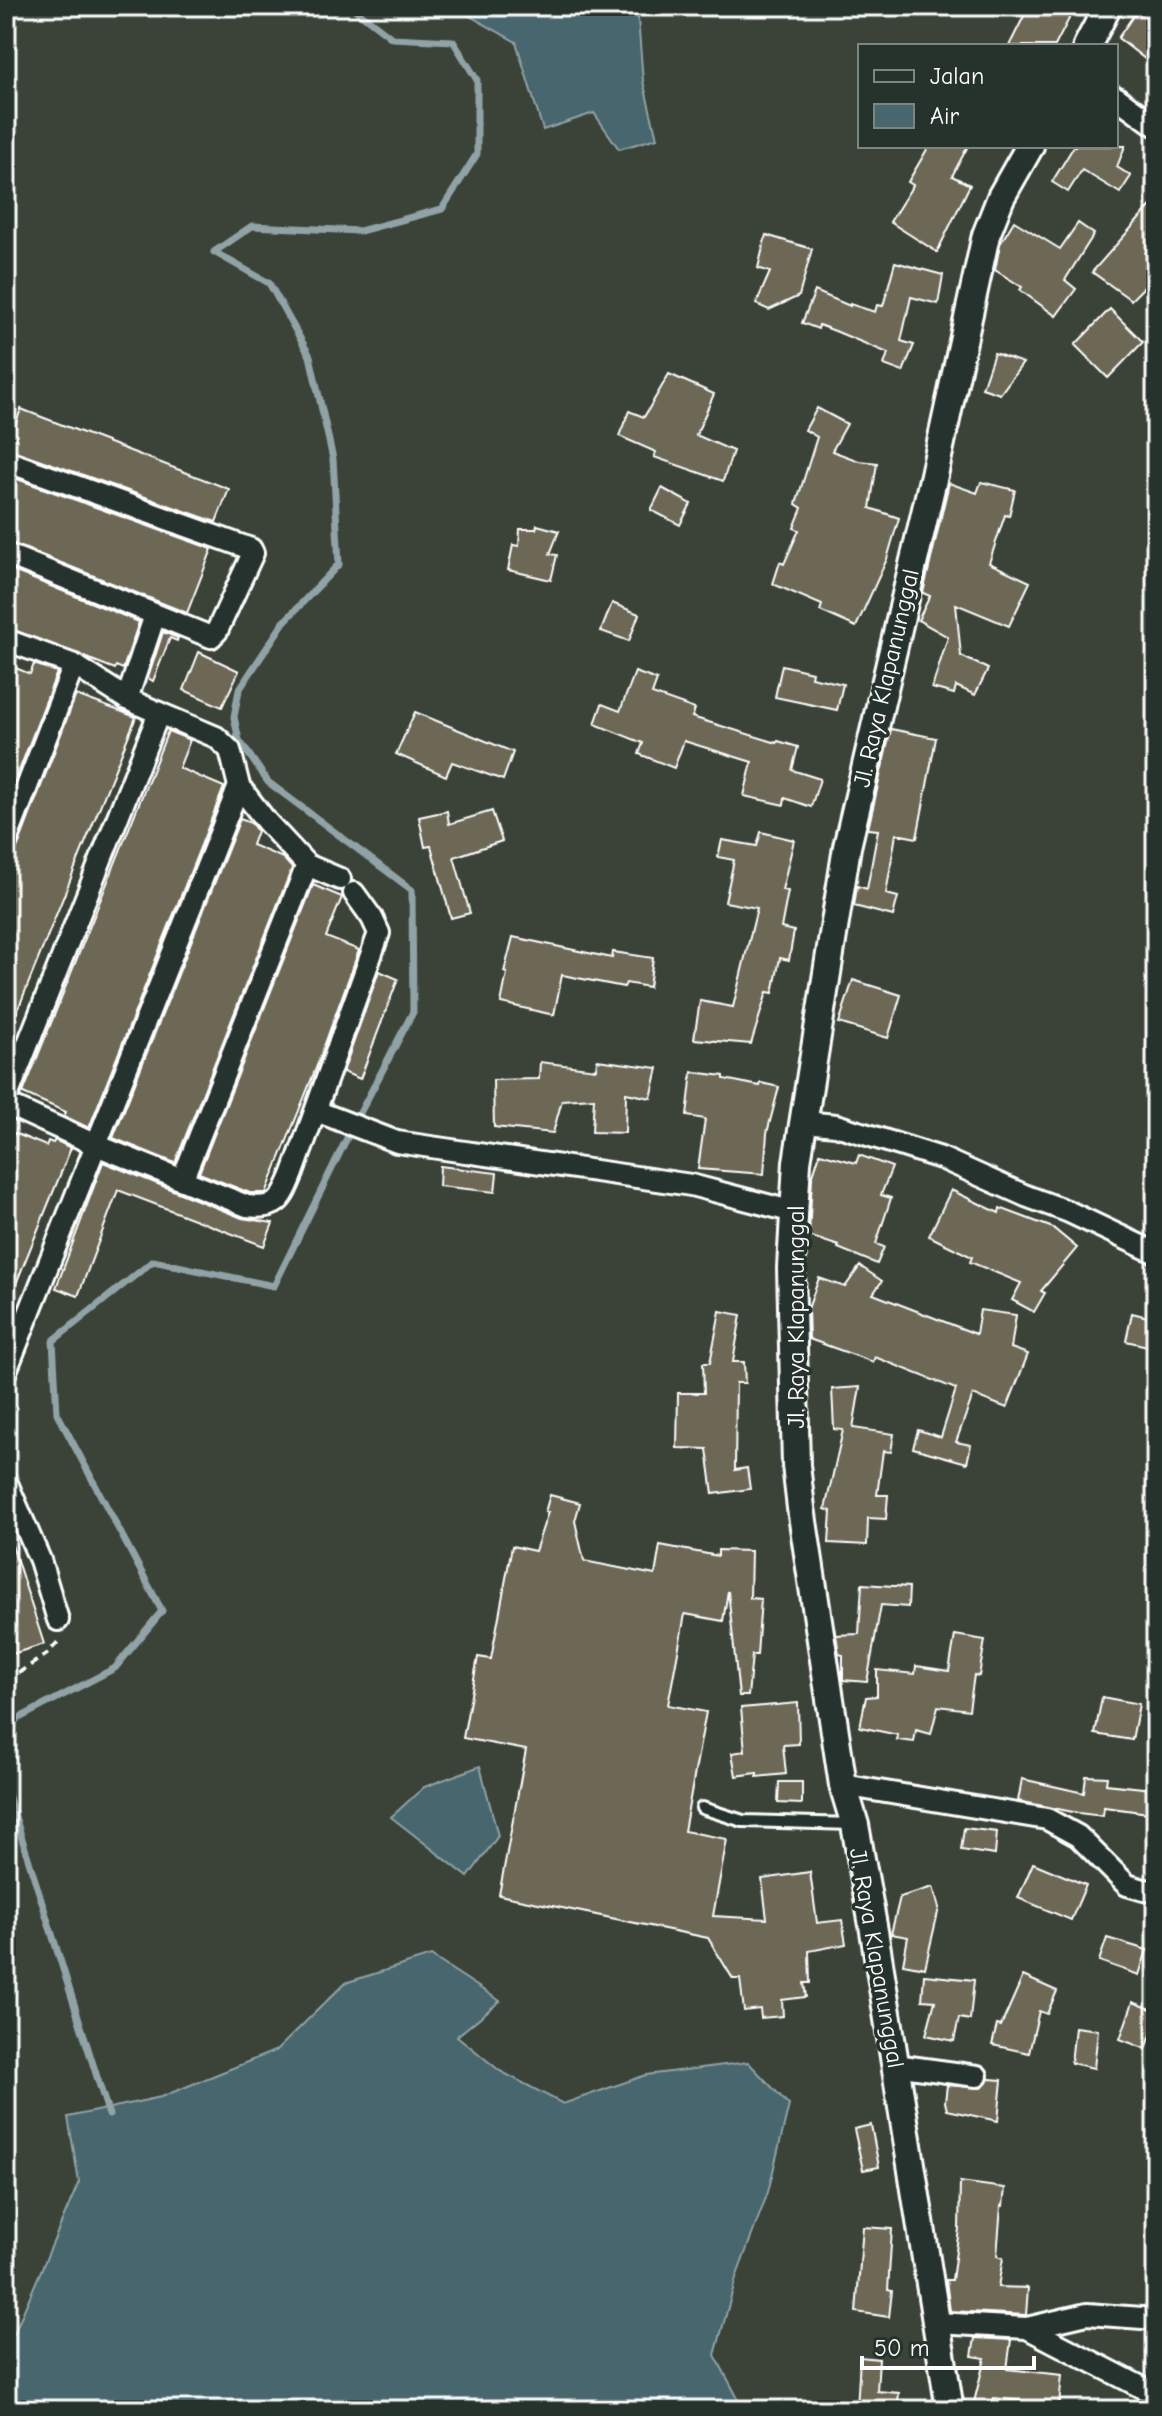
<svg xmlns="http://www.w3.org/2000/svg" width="1162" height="2416" viewBox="0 0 1162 2416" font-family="'Comic Neue',sans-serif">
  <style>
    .water { fill: #47666d; stroke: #91a3a7; stroke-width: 2 }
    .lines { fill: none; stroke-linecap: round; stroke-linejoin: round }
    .stream { stroke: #91a3a7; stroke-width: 7 }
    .building { fill: #6c6855; stroke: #fff; stroke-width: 2 }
    .service-casing { stroke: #fff; stroke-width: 16 }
    .minor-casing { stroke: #fff; stroke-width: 26 }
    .tertiary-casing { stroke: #fff; stroke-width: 32 }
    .path { stroke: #fff; stroke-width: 4; stroke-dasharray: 8 6; stroke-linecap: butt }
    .service { stroke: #26332d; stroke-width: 10 }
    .minor { stroke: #26332d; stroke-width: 20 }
    .tertiary { stroke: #26332d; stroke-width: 26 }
    .labels { text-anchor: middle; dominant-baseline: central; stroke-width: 7; stroke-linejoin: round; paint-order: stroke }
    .street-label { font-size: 24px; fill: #fff; stroke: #26332d }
  </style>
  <rect width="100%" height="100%" fill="#3b4339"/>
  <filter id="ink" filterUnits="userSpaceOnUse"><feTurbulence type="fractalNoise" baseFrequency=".0125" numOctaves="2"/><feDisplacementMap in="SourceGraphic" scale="16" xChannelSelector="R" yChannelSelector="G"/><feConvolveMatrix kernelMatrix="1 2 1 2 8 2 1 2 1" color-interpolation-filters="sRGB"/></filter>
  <g filter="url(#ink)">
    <g class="water">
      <path d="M452 6H637L643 81 657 138 619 149 594 113 543 130 516 42Z"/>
      <path d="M480 1766 498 1836 468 1877 391 1817 424 1787Z"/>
      <path d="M431 1956 500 2001 457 2036 500 2071 563 2104 646 2075 748 2062 789 2105 768 2192 736 2278 715 2355 744 2410H6V2352L79 2182 68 2117 161 2097 277 2050 345 1983Z"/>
    </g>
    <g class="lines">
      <g class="stream">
        <path d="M6 1725 115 1668 162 1611 57 1413 53 1341 153 1261 274 1286 351 1130 413 1012 412 890 268 782 239 740 234 717 239 690 284 622 339 564 333 459 310 356 269 283 214 252 252 226 360 231 442 209 477 154V80L453 41 392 38 352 7 297 13 295 6"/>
        <path d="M6 1788 109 2115"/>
      </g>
    </g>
    <g class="building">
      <path d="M1029 6H1064L1073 11 1055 46H1009Z"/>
      <path d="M1140 6H1156V45L1145 59 1118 38Z"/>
      <path d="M929 146H968L952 176 970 185 937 252 890 222 913 185 908 182Z"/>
      <path d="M1074 146H1125L1117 167 1131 176 1120 193 1082 170 1068 192 1052 182Z"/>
      <path d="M1156 200V241L1146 253 1156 264V275L1131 300 1092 272Z"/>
      <path d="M1014 221 1060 249 1078 223 1094 234 1065 280 1076 289 1056 316 1020 290 1022 287 995 270 1000 244Z"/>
      <path d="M766 235 812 249 799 296 769 310 756 304 770 272 758 268Z"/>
      <path d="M895 262 943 275 938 304 911 297 901 341 914 345 903 372 884 365 888 353 835 331 819 325 818 329 802 323 815 291 850 306V304L875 312 877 305 883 306Z"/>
      <path d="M1110 309 1143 342 1108 378 1075 345Z"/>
      <path d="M994 353 1023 363 1000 394 982 388Z"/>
      <path d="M669 374 714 394 696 435 733 451 723 481 654 457 656 452 619 436 629 411 644 417Z"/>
      <path d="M817 408 847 424 832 451 859 461 877 463 870 508 899 518 887 559 856 627 820 611 822 605 773 584 780 562 784 564 799 530 794 528 802 508 796 504 817 437 805 430Z"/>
      <path d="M21 409 229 489 216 522 7 448Z"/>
      <path d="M6 475 212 549 187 613 6 541Z"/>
      <path d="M981 482 1015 490 1009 516 1005 515 989 563 1030 582 1009 626 956 604 961 656 988 669 975 695 956 686 954 694 932 688 948 637 918 620 930 596 923 593 949 483 977 493Z"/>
      <path d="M662 488 691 504 680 525 651 510Z"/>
      <path d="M537 525 559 531 550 554 557 555 551 580 508 570 513 545 519 546 520 529H536Z"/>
      <path d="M6 568 139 622 123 669 116 666 115 669 6 627Z"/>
      <path d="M612 603 639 614 629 641 601 631Z"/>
      <path d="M163 632 178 638 177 641 170 638 153 681 148 678Z"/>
      <path d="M199 652 239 671 222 707 184 690Z"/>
      <path d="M6 664 30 674 34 664 57 672 6 805Z"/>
      <path d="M782 665 812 672 811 677 843 684 837 710 775 697Z"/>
      <path d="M635 672 657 680 652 694 695 709 692 717 777 743 778 741 798 747 792 770 820 779 811 807 785 798 784 805 744 796 752 762 684 741 674 768 639 754 643 743 595 724 602 704 620 711Z"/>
      <path d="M76 695 136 717 6 1039V854L14 852 18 846Z"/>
      <path d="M415 712 513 752 503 780 452 762 446 776 396 754Z"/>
      <path d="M891 729 936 738 917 838 896 834 886 894 898 897 893 916 854 906 857 886 867 889 878 830 868 829Z"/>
      <path d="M168 731 190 740 179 768 224 787 89 1128 64 1116 66 1112 23 1093Z"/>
      <path d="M447 811 449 824 492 811 502 841 454 857 470 913 451 918 431 846 425 847 419 817Z"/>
      <path d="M240 819 251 823 257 831 252 845 283 858 292 868 175 1163 113 1138Z"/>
      <path d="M761 832 794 840 782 890 788 891 781 928 794 931 789 960 780 958 773 993 767 992 751 1044 694 1039 700 1001 733 1007 757 908 725 902 734 860 718 857 722 840 757 846Z"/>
      <path d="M313 885 342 897 326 937 359 950 318 1063 266 1193H250L199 1173Z"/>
      <path d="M513 937 612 958 613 952 653 958 649 987 626 983 624 987 562 975 554 1015 501 1003 507 973 504 972Z"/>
      <path d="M379 971 398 979 360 1079 343 1072Z"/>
      <path d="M853 980 901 995 888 1038 839 1023Z"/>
      <path d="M597 1060 658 1068 651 1098 626 1093 625 1133 592 1132 594 1098 562 1100 553 1133 494 1127 493 1080 539 1079 540 1062 596 1069Z"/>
      <path d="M692 1072 724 1076V1079L760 1086 761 1083 779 1087 767 1133 764 1174 698 1169 705 1119 687 1116Z"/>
      <path d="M14 1133 46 1146 48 1141 53 1143 55 1140 71 1148 7 1306 6 1152Z"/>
      <path d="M820 1153 856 1163 859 1155 892 1167 881 1195 891 1198 876 1244 884 1247 877 1264 838 1248 839 1246 809 1236 812 1178Z"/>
      <path d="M103 1162 242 1218 273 1223 264 1246 118 1190 78 1296 56 1288Z"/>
      <path d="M440 1166 497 1173 495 1192 439 1186Z"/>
      <path d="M951 1190 999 1213 1000 1208 1053 1228 1077 1248 1041 1291 1045 1293 1034 1312 1012 1300 1021 1283 970 1262 972 1257 929 1236Z"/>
      <path d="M860 1266 882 1281 873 1294 976 1334 980 1310 1016 1315 1011 1348 1028 1354 1007 1408 973 1395 956 1442 971 1445 967 1463 913 1448 918 1430 941 1437 956 1389 875 1357 873 1362 809 1339 808 1309 819 1278 845 1287Z"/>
      <path d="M720 1311 741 1315 733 1362H744L745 1383H736L735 1470 747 1468 750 1489 713 1494 707 1449 677 1448 678 1393H704L703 1363H710Z"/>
      <path d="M1132 1313 1156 1319V1348L1126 1341Z"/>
      <path d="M860 1387 853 1428 894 1434 891 1452 883 1451 877 1495H888L886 1519 868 1518 867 1545 829 1543 831 1511 825 1509 843 1430 834 1429 832 1389Z"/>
      <path d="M550 1495 580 1503 575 1521 584 1561 655 1575 660 1545 718 1556V1550L751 1551 750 1598 761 1599 757 1655H752L748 1696H739L728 1591 723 1621 685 1614 668 1705 706 1712 684 1831 727 1839 713 1916 767 1919 762 1879 810 1872 817 1923 842 1920 846 1944 809 1951 810 1983H804L806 1997 782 2000 783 2016 761 2018 760 2009 744 2011 740 1979H733L708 1938 499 1895 526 1750 463 1738 478 1657 491 1659 512 1546 535 1551 548 1512H545Z"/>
      <path d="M6 1539H10L44 1644 6 1656Z"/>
      <path d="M862 1584 909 1587 908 1607 881 1605 867 1682 843 1680V1655L839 1654 836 1635 859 1634Z"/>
      <path d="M955 1635 985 1640 979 1676 974 1675 969 1710 938 1706 931 1734 916 1730 914 1742 897 1740 898 1735 860 1727 866 1697 877 1696V1670L915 1674 916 1666 949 1671Z"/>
      <path d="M1102 1697 1139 1704 1132 1740 1095 1734Z"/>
      <path d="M798 1703 799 1744 783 1745 786 1774 757 1777V1773L736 1776 732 1753 745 1751 741 1708Z"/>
      <path d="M1086 1776 1107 1777 1106 1784 1152 1789 1156 1792V1814L1104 1807 1103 1816 1078 1813 1018 1801 1022 1779 1084 1793Z"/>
      <path d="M779 1782H802V1804L778 1803Z"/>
      <path d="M964 1828 997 1832 995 1855 961 1850Z"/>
      <path d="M1033 1863 1086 1885 1071 1920 1018 1898Z"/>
      <path d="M933 1887 939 1908 925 1968 903 1964 908 1937 891 1934 900 1897Z"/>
      <path d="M1107 1938 1147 1950 1139 1975 1099 1961Z"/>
      <path d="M924 1975 974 1980 970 2020 959 2018 954 2041 926 2035 935 2001 922 2000Z"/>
      <path d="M1023 1976 1057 1991 1047 2014 1039 2011 1029 2053 992 2045 997 2025 1001 2026Z"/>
      <path d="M1133 2002 1156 2011V2021L1146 2049 1120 2039Z"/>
      <path d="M1075 2027 1098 2030 1094 2068 1071 2063Z"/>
      <path d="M989 2079 1002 2080 998 2121 947 2110 945 2102 947 2085 981 2088Z"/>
      <path d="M871 2125 879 2167 863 2170 854 2129Z"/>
      <path d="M960 2182 1005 2188 1003 2206H1001L997 2256 1003 2258 998 2287 1028 2288 1026 2315 950 2311 946 2280H952L959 2229Z"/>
      <path d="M863 2227 892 2229 888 2290 892 2291 889 2317 856 2312Z"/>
      <path d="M975 2338 1011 2340 1007 2369 1062 2375 1059 2405 994 2398 991 2410H972L985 2358 972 2356Z"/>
      <path d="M860 2357 879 2359 877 2391 899 2393 897 2410H857Z"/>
    </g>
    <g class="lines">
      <defs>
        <path id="service" d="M702 1808 743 1821 853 1824"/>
        <g id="minor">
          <path d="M1116 97 1156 126"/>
          <path d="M6 461 251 549 253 553 217 631 211 637 6 554"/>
          <path d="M6 640 74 665 127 699 159 713 6 1099"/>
          <path d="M127 699 155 615"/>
          <path d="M159 713 216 737 230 750 239 786 266 821 307 865 340 879"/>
          <path d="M6 841 74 665"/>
          <path d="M6 1104 96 1145 247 1206C278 1210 282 1200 293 1173L379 933 372 918 354 893"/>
          <path d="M316 1111 397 1142 691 1185 794 1212"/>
          <path d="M804 1122 836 1125 941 1158 1026 1196 1067 1211 1156 1253"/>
          <path d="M183 1178 307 865"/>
          <path d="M6 1371 239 786"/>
          <path d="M6 1481 40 1560 58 1620"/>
          <path d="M843 1785 1047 1819 1078 1836 1127 1885 1144 1890 1156 1891"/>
          <path d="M895 2065 977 2076"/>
          <path d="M936 2323 1027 2328 1087 2314 1156 2319"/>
          <path d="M1027 2328 1143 2388"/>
        </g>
        <g id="tertiary">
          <path d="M1087 46 1108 6"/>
          <path d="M950 2410 874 1931 855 1825 843 1785 801 1508 796 1465 791 1268 797 1162 847 847 934 475 986 235 1001 197 1030 146"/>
        </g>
      </defs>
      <use href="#service" class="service-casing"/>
      <use href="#minor" class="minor-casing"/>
      <use href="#tertiary" class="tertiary-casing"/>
      <path class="path" d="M6 1677 11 1678 47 1654 58 1642"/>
      <use href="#service" class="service"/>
      <use href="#minor" class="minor"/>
      <use href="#tertiary" class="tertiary"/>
    </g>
  </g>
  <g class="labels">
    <g class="street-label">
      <text transform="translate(886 678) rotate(-77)">Jl. Raya Klapanunggal</text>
      <text transform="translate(796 1317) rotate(-90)">Jl. Raya Klapanunggal</text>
      <text transform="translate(877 1958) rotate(80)">Jl. Raya Klapanunggal</text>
    </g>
  </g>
  <rect width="1162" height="2416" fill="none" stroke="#26332d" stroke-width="32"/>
  <rect x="16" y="16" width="1130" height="2384" fill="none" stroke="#fff" stroke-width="3" filter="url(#ink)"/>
  <rect x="858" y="44" width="260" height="104" fill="#26332d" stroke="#7d8581" stroke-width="2"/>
  <rect x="874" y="70" width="40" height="12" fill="#26332d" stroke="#7d8581" stroke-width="2"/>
  <text x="930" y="84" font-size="24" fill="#ffffff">Jalan</text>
  <rect x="874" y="104" width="40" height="24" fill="#47666d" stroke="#7d8581" stroke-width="2"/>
  <text x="930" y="124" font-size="24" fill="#ffffff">Air</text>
  <path d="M862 2356v12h172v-12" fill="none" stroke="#ffffff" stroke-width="4"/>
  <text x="874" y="2356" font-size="24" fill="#ffffff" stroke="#26332d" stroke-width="6" paint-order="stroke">50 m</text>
</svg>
